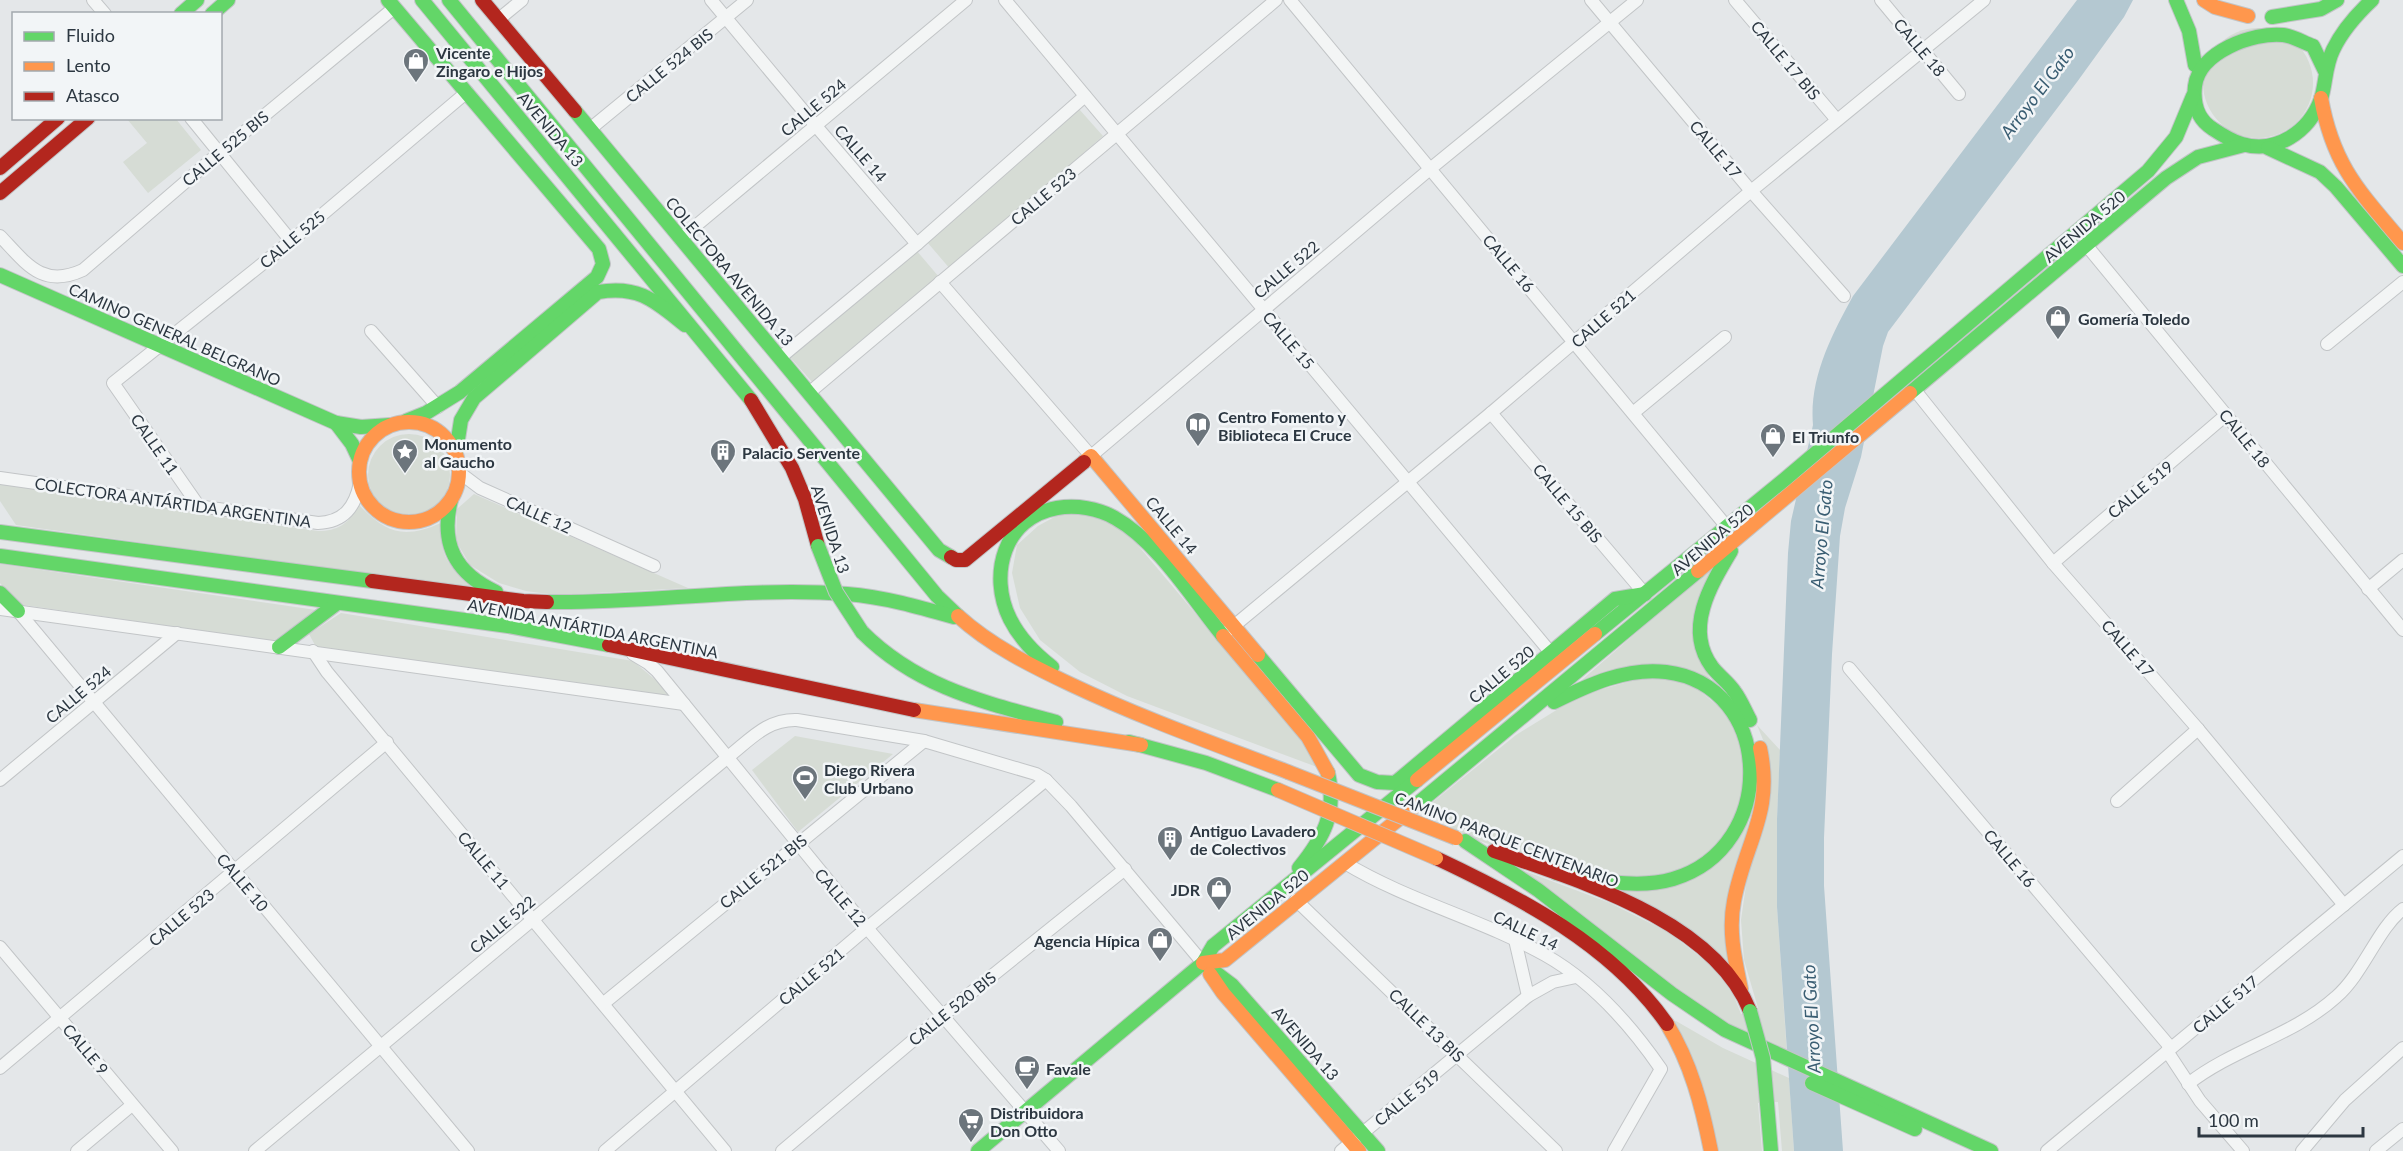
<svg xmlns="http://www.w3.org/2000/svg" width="2403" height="1151" viewBox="0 0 2403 1151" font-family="Lato,sans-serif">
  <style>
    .green { fill: #d6dcd5 }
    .water { fill: #b4c8d1 }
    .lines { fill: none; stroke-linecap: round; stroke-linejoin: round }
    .street-casing { stroke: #c2c5c7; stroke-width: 14 }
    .fast-casing { stroke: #c2c5c7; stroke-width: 16 }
    .slow-casing { stroke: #c2c5c7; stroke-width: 16 }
    .jam-casing { stroke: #c2c5c7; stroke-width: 16 }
    .street { stroke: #f3f5f5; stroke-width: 12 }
    .fast { stroke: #63d668; stroke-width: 14 }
    .slow { stroke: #ff974d; stroke-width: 14 }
    .jam { stroke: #b3261e; stroke-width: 14 }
    .fast-bridge-casing { stroke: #c1c4c6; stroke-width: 16; stroke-linecap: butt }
    .slow-bridge-casing { stroke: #c1c4c6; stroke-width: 16; stroke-linecap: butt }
    .fast-bridge { stroke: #63d668; stroke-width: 14 }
    .slow-bridge { stroke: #ff974d; stroke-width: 14 }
    .labels { text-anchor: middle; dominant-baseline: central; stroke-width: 5; stroke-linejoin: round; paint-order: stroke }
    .street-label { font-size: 16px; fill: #2c3741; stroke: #f2f5f7 }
    .poi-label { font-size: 16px; font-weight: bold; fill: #2c3741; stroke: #f2f5f7; text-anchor: start }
    .water-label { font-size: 18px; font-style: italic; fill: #395d72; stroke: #f2f5f7 }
  </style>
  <rect width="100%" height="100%" fill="#e4e7e9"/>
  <g class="green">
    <circle cx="2258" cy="83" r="55"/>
    <path d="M1079 109 1103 136 951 270 927 242Z"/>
    <path d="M127 119H176L201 150 148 193 123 162 147 143Z"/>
    <path d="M916 250 939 277 813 383 789 356Z"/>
    <circle cx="409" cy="475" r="41"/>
    <path d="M0 484 318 531C339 531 349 523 359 505 387 534 404 539 441 523 440 560 449 566 476 589L16 525 0 501Z"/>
    <path d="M474 494 688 588 556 595 526 591 499 583 470 565 456 541 457 509Z"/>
    <path d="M1078 513 1112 523 1136 543 1303 741 1317 767 1127 696 1080 672 1040 640 1020 608 1012 573 1017 545 1038 526 1058 515Z"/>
    <path d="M1718 562 1697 600 1708 675 1758 761 1727 961C1685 921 1656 906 1602 886L1716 864 1755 760 1695 673 1576 685Z"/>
    <path d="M0 564 316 610 273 641 17 604 0 583Z"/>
    <path d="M341 613 633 661 684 704 316 647 309 634Z"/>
    <path d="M1646 677 1689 682 1724 711 1745 753V784L1736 820 1714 851 1682 873 1632 884 1566 870 1465 836 1423 810 1516 735 1581 695Z"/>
    <path d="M1757 725 1780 750 1777 819V907L1787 1054 1715 1018 1517 868 1610 903 1668 932 1712 966 1733 994 1741 1014 1758 1008 1744 960 1741 920 1766 747Z"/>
    <path d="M795 736 893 754 798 832 752 770Z"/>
    <path d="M1676 1021 1723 1048 1789 1078 1794 1151H1782L1778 1102 1758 1103 1762 1151H1719L1674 1022Z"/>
  </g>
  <path class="water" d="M2077 0H2133L2124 17 2077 82 1888 332 1883 346 1861 457 1845 508 1840 536 1832 654 1824 838V886L1843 1151H1794L1777 907V819L1788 553 1791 521 1813 425C1809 379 1831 336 1853 296Z"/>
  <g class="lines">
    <defs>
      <g id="street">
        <path d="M93 0 105 14"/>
        <path d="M711 0 816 126 917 244"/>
        <path d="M1005 0 1551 653"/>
        <path d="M1290 0 1727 527"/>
        <path d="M1591 0 1751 191 1844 296"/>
        <path d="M1735 0 1837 120"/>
        <path d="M1881 0 1959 94"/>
        <path d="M499 19 522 0"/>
        <path d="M191 118 291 241"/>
        <path d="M590 129 747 0"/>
        <path d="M0 236C26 263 42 289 83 270L219 153 394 8"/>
        <path d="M680 239 966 0"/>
        <path d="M2087 246 2403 630"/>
        <path d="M940 282 1091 456 1430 169 1637 0"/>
        <path d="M371 331 438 407"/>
        <path d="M2327 344 2403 282"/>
        <path d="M781 357 917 244 1085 96"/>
        <path d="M1914 389 2053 563 2198 729 2344 905"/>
        <path d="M810 392 1276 0"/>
        <path d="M1491 413 1645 594"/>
        <path d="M1633 413 1725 337"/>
        <path d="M460 473 480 488 654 566"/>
        <path d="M0 478 318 523C344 522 355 507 360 483"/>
        <path d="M198 505 113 383 291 241 467 92"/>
        <path d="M2053 563 2226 415"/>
        <path d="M2368 589 2403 560"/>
        <path d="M0 609 684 704"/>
        <path d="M18 611 468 1151"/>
        <path d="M1229 630 1491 413 1751 191 1984 0"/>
        <path d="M313 651 327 672 725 1151"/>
        <path d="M633 654 648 663 657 671 867 928 1059 1151"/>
        <path d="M1849 668 2171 1048"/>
        <path d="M0 780 177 633"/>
        <path d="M2117 801 2198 729"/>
        <path d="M1345 863C1408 901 1481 919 1545 955 1593 982 1630 1024 1661 1069L1614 1151"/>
        <path d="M1296 900 1556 1151"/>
        <path d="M1515 940 1528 996"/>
        <path d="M0 947 172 1151"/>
        <path d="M604 1003 924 741"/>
        <path d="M2167 1051 2200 1101 2243 1151"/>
        <path d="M0 1068 387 742"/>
        <path d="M2188 1084C2234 1048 2293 1036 2336 997 2363 974 2378 928 2403 909"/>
        <path d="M77 1151 132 1105"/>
        <path d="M255 1151 728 757C751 739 767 719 797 720L924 741 1036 774 1046 780 1071 806 1203 963"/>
        <path d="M605 1151 867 928 1046 780"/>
        <path d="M782 1151 942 1016 1125 869"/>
        <path d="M1341 1151 1528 996 1553 982 1576 977"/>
        <path d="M2047 1151 2403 856"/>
        <path d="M2302 1151 2345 1100 2403 1048"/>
        <path d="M2376 1151 2403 1129"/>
      </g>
      <g id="fast">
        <path d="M388 0 599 249 603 264 597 277 460 392 426 413 406 421"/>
        <path d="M422 0 751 400"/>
        <path d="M449 0 937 596 958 616"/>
        <path d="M2176 0 2189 31 2195 65"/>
        <path d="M181 14 197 0"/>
        <path d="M212 14 228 0"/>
        <path d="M2272 17 2321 9 2337 0"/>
        <path d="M2325 71 2313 46C2304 43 2293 36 2283 35 2253 32 2199 52 2195 86 2193 104 2197 119 2213 129 2222 135 2231 141 2242 144 2276 154 2309 132 2321 99 2326 83 2325 66 2333 50 2342 31 2356 15 2372 0"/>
        <path d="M575 111 939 550 951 557"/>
        <path d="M2268 148 2320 172 2336 187 2403 266"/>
        <path d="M0 275 336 423 361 427 390 425"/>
        <path d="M1910 393 2166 178 2198 157 2244 145"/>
        <path d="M336 423 352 444 360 461"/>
        <path d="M456 452 461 420 474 398 598 292C639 285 655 301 685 325"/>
        <path d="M451 500C440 544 455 573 496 592"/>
        <path d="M0 532 372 581"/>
        <path d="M1731 551C1710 586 1684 629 1712 667 1719 676 1728 682 1734 691 1741 700 1745 711 1750 720"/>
        <path d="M0 556 508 626 609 645"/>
        <path d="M0 593 18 611"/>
        <path d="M547 602C647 604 747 586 847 594 884 597 919 607 954 617"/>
        <path d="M862 632C917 687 983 702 1056 722"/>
        <path d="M1595 634 1784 480 2148 171 2176 137 2193 96"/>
        <path d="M279 647 336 604"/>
        <path d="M1258 655 1359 775 1377 782 1395 783 1615 599 1645 594"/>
        <path d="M1052 667C1035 654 1020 639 1010 619 988 575 1004 517 1057 508 1076 505 1098 508 1115 518 1158 542 1192 598 1223 636"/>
        <path d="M1554 702C1588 685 1627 667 1666 672 1774 685 1780 847 1673 879 1635 890 1594 879 1556 873"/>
        <path d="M1129 742 1206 763 1278 790"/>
        <path d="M1416 805 1698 571"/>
        <path d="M1465 841 1538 890 1672 994 1725 1030 1991 1151"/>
        <path d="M1299 868C1324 837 1337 813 1328 773"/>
        <path d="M1203 963 1232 985 1378 1151"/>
        <path d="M1812 1083 1915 1129"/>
        <path d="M1767 1103 1771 1151"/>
        <path d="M978 1151 1203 963 1213 946 1417 780"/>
      </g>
      <g id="slow">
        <path d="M2204 0 2215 7 2248 16"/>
        <path d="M2321 98C2333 166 2360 192 2403 243"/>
        <circle cx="409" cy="472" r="50"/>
        <path d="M1084 462 1091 456 1258 655"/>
        <path d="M1698 571 1910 393"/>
        <path d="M958 616C991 646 1032 666 1072 685 1142 718 1215 744 1288 772"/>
        <path d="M1223 636 1308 737 1328 773"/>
        <path d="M914 710 1141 745"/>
        <path d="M1417 780 1595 634"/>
        <path d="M1203 963 1225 960 1416 805"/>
        <path d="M1210 974 1223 993 1359 1151"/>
        <path d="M1741 989C1735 960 1728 931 1734 901 1745 842 1774 813 1760 748"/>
        <path d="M1667 1024C1691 1063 1702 1106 1711 1151"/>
      </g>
      <g id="jam">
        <path d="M482 0 575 111"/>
        <path d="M0 168 58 118"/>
        <path d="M0 193 88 118"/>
        <path d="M751 400 792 468 805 499 818 546"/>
        <path d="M951 557 956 560H965L1084 462"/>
        <path d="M372 581 523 601 547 602"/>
        <path d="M609 645 914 710"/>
        <path d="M1494 851C1579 881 1714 920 1750 1011"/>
        <path d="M1436 858C1521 898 1612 945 1667 1024"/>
      </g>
    </defs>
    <use href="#street" class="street-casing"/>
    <use href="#fast" class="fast-casing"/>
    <use href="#slow" class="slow-casing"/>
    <use href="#jam" class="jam-casing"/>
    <use href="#street" class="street"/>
    <use href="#fast" class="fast"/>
    <use href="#slow" class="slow"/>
    <use href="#jam" class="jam"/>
    <defs>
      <g id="fast-bridge">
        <path d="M818 546 836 592 862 632"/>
        <path d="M1750 1011 1763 1058 1767 1103"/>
      </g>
      <g id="slow-bridge">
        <path d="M1288 772 1456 838"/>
        <path d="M1278 790 1436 858"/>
      </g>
    </defs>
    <use href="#fast-bridge" class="fast-bridge-casing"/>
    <use href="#slow-bridge" class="slow-bridge-casing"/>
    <use href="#fast-bridge" class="fast-bridge"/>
    <use href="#slow-bridge" class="slow-bridge"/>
  </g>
  <defs>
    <symbol id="shop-pin" viewBox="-11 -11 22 30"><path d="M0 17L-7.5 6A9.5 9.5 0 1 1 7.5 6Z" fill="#6c757c" stroke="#f2f5f7"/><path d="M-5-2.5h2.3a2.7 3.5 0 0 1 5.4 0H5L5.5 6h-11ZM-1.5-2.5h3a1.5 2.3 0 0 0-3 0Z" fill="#fff"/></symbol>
    <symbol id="library-pin" viewBox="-11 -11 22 30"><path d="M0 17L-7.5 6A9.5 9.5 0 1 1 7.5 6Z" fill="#6c757c" stroke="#f2f5f7"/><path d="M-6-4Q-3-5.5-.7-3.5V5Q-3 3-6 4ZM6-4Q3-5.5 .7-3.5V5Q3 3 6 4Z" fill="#fff"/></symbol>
    <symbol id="sight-pin" viewBox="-11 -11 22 30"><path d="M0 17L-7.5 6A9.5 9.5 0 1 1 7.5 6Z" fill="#6c757c" stroke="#f2f5f7"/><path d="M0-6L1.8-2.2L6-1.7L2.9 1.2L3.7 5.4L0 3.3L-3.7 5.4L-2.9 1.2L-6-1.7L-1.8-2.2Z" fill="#fff"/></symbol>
    <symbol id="building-pin" viewBox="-11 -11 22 30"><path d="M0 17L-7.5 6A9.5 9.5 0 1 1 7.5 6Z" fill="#6c757c" stroke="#f2f5f7"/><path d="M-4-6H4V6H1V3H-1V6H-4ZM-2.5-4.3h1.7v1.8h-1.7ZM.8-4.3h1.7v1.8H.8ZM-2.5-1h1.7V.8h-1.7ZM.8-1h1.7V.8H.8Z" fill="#fff"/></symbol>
    <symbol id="stadium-pin" viewBox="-11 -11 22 30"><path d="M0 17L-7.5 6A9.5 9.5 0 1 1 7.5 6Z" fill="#6c757c" stroke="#f2f5f7"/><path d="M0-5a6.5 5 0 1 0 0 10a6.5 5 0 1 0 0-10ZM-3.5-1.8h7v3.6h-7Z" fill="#fff"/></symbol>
    <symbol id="cafe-pin" viewBox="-11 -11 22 30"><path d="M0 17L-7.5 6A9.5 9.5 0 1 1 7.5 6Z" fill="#6c757c" stroke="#f2f5f7"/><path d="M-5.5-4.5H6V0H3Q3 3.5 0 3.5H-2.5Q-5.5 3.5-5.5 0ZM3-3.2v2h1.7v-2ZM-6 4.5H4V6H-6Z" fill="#fff"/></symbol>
    <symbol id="supermarket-pin" viewBox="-11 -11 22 30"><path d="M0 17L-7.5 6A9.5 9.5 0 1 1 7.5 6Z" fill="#6c757c" stroke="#f2f5f7"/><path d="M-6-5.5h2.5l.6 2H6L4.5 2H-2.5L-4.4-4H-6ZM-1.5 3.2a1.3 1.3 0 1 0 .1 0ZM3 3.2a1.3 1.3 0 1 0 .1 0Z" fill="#fff"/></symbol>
  </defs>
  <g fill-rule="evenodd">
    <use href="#shop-pin" x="401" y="46" width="30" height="40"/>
    <use href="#shop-pin" x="2043" y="303" width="30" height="40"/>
    <use href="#library-pin" x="1183" y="410" width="30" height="40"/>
    <use href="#shop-pin" x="1758" y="421" width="30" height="40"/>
    <use href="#sight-pin" x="390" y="437" width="30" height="40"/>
    <use href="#building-pin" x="708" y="437" width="30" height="40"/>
    <use href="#stadium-pin" x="790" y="763" width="30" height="40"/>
    <use href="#building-pin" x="1155" y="824" width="30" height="40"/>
    <use href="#shop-pin" x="1204" y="874" width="30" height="40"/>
    <use href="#shop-pin" x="1145" y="925" width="30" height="40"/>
    <use href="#cafe-pin" x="1012" y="1053" width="30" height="40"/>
    <use href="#supermarket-pin" x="956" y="1106" width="30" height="40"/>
  </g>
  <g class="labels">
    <g class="street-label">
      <text transform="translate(1920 47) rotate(50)">CALLE 18</text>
      <text transform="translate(1786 60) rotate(50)">CALLE 17 BIS</text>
      <text transform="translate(669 65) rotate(-39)">CALLE 524 BIS</text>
      <text transform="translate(813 107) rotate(-40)">CALLE 524</text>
      <text transform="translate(551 129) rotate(50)">AVENIDA 13</text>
      <text transform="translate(225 148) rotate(-40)">CALLE 525 BIS</text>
      <text transform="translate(1716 149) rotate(50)">CALLE 17</text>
      <text transform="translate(861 153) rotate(49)">CALLE 14</text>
      <text transform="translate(1043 196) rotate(-40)">CALLE 523</text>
      <text transform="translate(2084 226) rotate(-40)">AVENIDA 520</text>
      <text transform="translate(292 239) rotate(-40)">CALLE 525</text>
      <text transform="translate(1509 263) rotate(50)">CALLE 16</text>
      <text transform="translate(1286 269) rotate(-40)">CALLE 522</text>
      <text transform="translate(730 271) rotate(50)">COLECTORA AVENIDA 13</text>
      <text transform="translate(1603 318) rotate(-41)">CALLE 521</text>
      <text transform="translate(175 334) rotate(24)">CAMINO GENERAL BELGRANO</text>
      <text transform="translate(1289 340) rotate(50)">CALLE 15</text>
      <text transform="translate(2245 438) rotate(51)">CALLE 18</text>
      <text transform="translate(155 444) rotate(55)">CALLE 11</text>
      <text transform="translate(2140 489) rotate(-40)">CALLE 519</text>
      <text transform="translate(173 502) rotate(8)">COLECTORA ANTÁRTIDA ARGENTINA</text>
      <text transform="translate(1568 503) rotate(50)">CALLE 15 BIS</text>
      <text transform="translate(539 514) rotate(24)">CALLE 12</text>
      <text transform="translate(1172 525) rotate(50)">CALLE 14</text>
      <text transform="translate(831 529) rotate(72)">AVENIDA 13</text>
      <text transform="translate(1712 539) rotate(-40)">AVENIDA 520</text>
      <text transform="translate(593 628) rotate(11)">AVENIDA ANTÁRTIDA ARGENTINA</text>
      <text transform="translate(2128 648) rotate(49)">CALLE 17</text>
      <text transform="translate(1501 674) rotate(-40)">CALLE 520</text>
      <text transform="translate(78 694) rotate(-40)">CALLE 524</text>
      <text transform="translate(1507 839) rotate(21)">CAMINO PARQUE CENTENARIO</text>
      <text transform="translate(2010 858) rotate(50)">CALLE 16</text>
      <text transform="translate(484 860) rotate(50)">CALLE 11</text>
      <text transform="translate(763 871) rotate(-39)">CALLE 521 BIS</text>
      <text transform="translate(243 882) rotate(50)">CALLE 10</text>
      <text transform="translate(841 897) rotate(50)">CALLE 12</text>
      <text transform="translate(1267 904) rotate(-39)">AVENIDA 520</text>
      <text transform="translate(181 917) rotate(-40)">CALLE 523</text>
      <text transform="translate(502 924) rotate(-40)">CALLE 522</text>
      <text transform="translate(1526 930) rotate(26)">CALLE 14</text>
      <text transform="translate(811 976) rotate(-40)">CALLE 521</text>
      <text transform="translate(2225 1004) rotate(-40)">CALLE 517</text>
      <text transform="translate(952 1008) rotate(-39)">CALLE 520 BIS</text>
      <text transform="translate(1427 1025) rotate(44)">CALLE 13 BIS</text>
      <text transform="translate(1306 1043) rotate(49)">AVENIDA 13</text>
      <text transform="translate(86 1049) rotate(50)">CALLE 9</text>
      <text transform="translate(1407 1097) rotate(-39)">CALLE 519</text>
    </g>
    <g class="poi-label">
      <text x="436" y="52">Vicente<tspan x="436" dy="18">Zingaro e Hijos</tspan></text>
      <text x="2078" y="318">Gomería Toledo</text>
      <text x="1218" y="416">Centro Fomento y<tspan x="1218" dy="18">Biblioteca El Cruce</tspan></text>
      <text x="1792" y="436">El Triunfo</text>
      <text x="424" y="443">Monumento<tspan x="424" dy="18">al Gaucho</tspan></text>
      <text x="742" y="452">Palacio Servente</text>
      <text x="824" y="769">Diego Rivera<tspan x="824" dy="18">Club Urbano</tspan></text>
      <text x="1190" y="830">Antiguo Lavadero<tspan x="1190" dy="18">de Colectivos</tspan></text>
      <text x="1200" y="889" text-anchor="end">JDR</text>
      <text x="1140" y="940" text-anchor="end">Agencia Hípica</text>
      <text x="1046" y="1068">Favale</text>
      <text x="990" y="1112">Distribuidora<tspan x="990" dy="18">Don Otto</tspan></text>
    </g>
    <g class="water-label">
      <text transform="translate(2037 92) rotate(-53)">Arroyo El Gato</text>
      <text transform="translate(1821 534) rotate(-85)">Arroyo El Gato</text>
      <text transform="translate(1811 1019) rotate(-93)">Arroyo El Gato</text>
    </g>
  </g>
  <rect x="12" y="12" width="210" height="108" fill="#f2f5f7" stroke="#a3a9ae" stroke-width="1.5"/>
  <rect x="24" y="32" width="30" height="9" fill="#63d668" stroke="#a3a9ae" stroke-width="1.5"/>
  <text x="66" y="42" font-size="18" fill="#2c3741">Fluido</text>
  <rect x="24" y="62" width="30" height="9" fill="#ff974d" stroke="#a3a9ae" stroke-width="1.5"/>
  <text x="66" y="72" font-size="18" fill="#2c3741">Lento</text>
  <rect x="24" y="92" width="30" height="9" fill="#b3261e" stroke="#a3a9ae" stroke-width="1.5"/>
  <text x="66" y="102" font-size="18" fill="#2c3741">Atasco</text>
  <path d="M2199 1127v9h164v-9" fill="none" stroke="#2c3741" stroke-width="3"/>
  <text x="2208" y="1127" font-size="18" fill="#2c3741" stroke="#f2f5f7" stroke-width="4.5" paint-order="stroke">100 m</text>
</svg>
